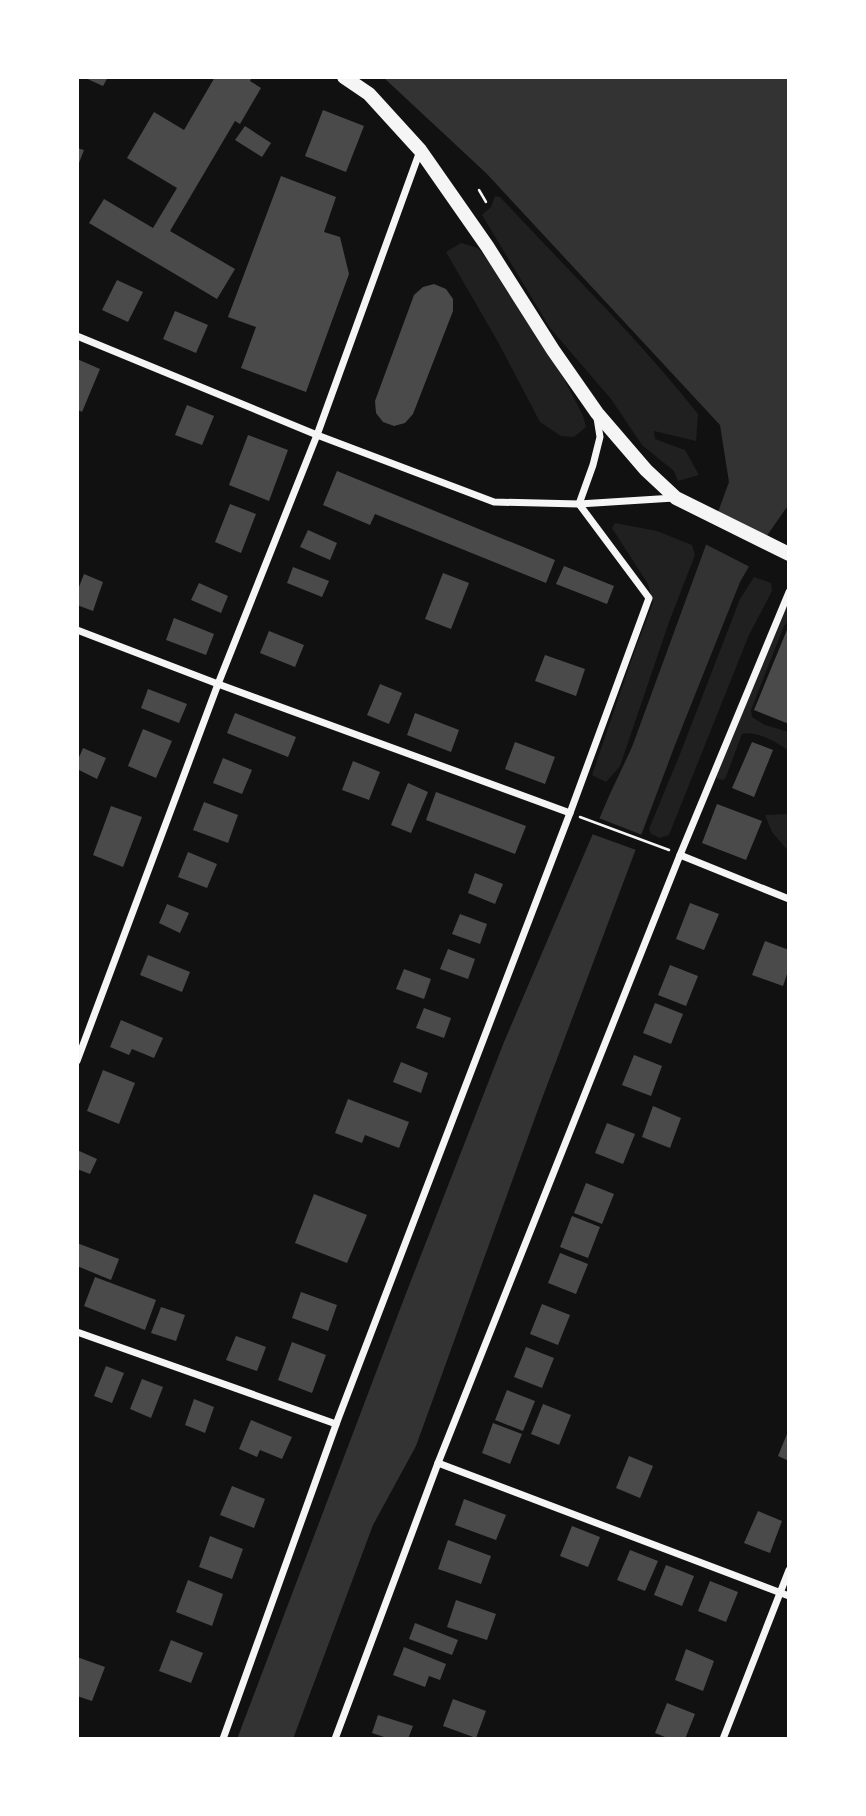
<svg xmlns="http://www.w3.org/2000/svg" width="866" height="1816" viewBox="0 0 866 1816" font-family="'PT Sans',sans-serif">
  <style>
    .green { fill: #202020 }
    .water { fill: #333 }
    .pier { fill: #111 }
    .building { fill: #4a4a4a }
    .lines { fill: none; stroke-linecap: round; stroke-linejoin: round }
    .path { stroke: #f5f5f5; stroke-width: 2.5 }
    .minor { stroke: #f5f5f5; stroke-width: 7 }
    .secondary { stroke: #f5f5f5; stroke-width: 14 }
  </style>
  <rect width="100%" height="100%" fill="#111"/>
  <g class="green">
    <path d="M495 196 500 197C566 268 637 337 698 414L696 441 654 431 655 439 685 450 699 475 678 481 674 471 642 445 611 399 550 328 482 215 491 207Z"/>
    <path d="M461 243 478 248 496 271 564 379 583 416 586 427 574 437 561 436 540 422 498 342 446 252Z"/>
    <path d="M615 523 657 531 692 545 695 555 669 622 620 766 606 782 592 775 635 650 653 603 648 584 612 528Z"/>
    <path d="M754 577 771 583 772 591 749 635 669 835 660 838 651 834 649 829 680 754 740 599Z"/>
    <path d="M789 594V620L784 626 751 710 752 717 765 725 789 732V751C777 743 757 730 742 734L727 774 724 780 717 779 716 775Z"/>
    <path d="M789 814V852L772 832 765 815Z"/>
  </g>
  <path class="water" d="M383 77H789V504L766 537 740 582 675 745 540 1104 416 1446 373 1525 293 1739H237L405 1296 504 1042 609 796 632 747 729 482 720 425 486 173Z"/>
  <g class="pier">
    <path d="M714 513 767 542 752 568 703 543Z"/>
    <path d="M596 817 645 836 639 851 589 833Z"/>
  </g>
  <g class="building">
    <path d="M83 77H108L103 86Z"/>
    <path d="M215 77H252L250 81 261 88 240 124 235 121 170 231 235 269 217 299 89 223 104 199 153 228 177 188 127 158 154 112 184 130Z"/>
    <path d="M323 110 364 126 346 172 305 156Z"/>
    <path d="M245 126 271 143 262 157 235 140Z"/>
    <path d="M77 148 84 150 77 168Z"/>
    <path d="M281 176 336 197 324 232 340 237 349 274 306 392 241 368 256 327 228 317Z"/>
    <path d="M117 280 143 292 128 322 102 310Z"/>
    <path d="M434 284 446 289 453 299V311L413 414 405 423 394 426 383 422 376 413 375 401 414 295 423 287Z"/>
    <path d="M175 311 208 325 196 353 163 339Z"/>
    <path d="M77 359 100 369 82 412 77 409Z"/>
    <path d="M187 405 214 416 202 445 175 435Z"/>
    <path d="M248 435 288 450 269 501 229 485Z"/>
    <path d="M337 471 555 560 546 583 375 514 370 525 323 505Z"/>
    <path d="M230 504 256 514 241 553 215 542Z"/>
    <path d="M308 530 337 543 330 560 300 547Z"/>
    <path d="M564 566 614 586 607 604 556 584Z"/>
    <path d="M293 567 329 581 322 597 287 583Z"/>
    <path d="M443 573 469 583 451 629 425 619Z"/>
    <path d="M84 574 103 582 93 611 77 605V592Z"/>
    <path d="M199 583 228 596 221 613 191 600Z"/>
    <path d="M174 618 214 634 206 655 166 640Z"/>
    <path d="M789 625V724L754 710Z"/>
    <path d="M269 631 304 645 295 667 260 653Z"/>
    <path d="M545 655 585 669 576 696 535 681Z"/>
    <path d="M380 684 402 693 389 724 367 715Z"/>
    <path d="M148 689 187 704 179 723 141 708Z"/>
    <path d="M235 713 296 737 288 757 227 733Z"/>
    <path d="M415 713 459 730 451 752 407 735Z"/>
    <path d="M143 729 172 741 156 778 128 766Z"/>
    <path d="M515 742 555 757 545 784 505 769Z"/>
    <path d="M752 742 773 750 754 797 732 788Z"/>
    <path d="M83 748 106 758 97 779 77 769V762Z"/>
    <path d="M223 758 252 770 242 794 213 783Z"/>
    <path d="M353 761 380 772 369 800 342 790Z"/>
    <path d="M408 783 428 792 411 833 391 825Z"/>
    <path d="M436 792 526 826 515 854 426 820Z"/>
    <path d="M204 802 238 815 228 843 193 830Z"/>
    <path d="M717 804 762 821 746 860 702 843Z"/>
    <path d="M111 806 142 817 123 867 93 855Z"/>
    <path d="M188 852 217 864 207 888 178 877Z"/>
    <path d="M475 873 503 884 495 904 468 893Z"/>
    <path d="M690 903 719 914 704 950 676 939Z"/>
    <path d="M167 904 189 913 180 933 159 923Z"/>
    <path d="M460 914 487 924 480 944 452 934Z"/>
    <path d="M765 941 789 950V968L783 986 752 975Z"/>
    <path d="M448 949 475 959 468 979 440 969Z"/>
    <path d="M148 955 190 972 182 992 140 975Z"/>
    <path d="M670 965 698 976 686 1006 658 995Z"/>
    <path d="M404 969 431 979 424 999 396 989Z"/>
    <path d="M655 1003 683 1014 671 1044 643 1033Z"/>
    <path d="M424 1008 451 1018 444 1038 416 1028Z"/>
    <path d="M121 1020 163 1038 154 1058 132 1049 129 1055 110 1047Z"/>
    <path d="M634 1055 662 1066 651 1096 622 1085Z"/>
    <path d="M401 1062 428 1073 421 1093 393 1082Z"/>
    <path d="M103 1070 135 1083 119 1124 87 1111Z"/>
    <path d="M348 1099 409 1122 399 1148 365 1135 362 1143 335 1133Z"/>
    <path d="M653 1106 681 1118 670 1148 642 1137Z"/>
    <path d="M607 1123 635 1134 623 1164 595 1153Z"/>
    <path d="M77 1150 97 1159 90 1174 77 1169Z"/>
    <path d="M586 1183 614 1194 602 1224 574 1213Z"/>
    <path d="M314 1194 367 1215 347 1263 295 1243Z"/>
    <path d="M572 1216 600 1227 588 1258 560 1247Z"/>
    <path d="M77 1243 119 1259 111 1280 77 1266Z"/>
    <path d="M560 1253 588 1264 576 1294 548 1283Z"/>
    <path d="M95 1277 156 1300 145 1330 84 1306Z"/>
    <path d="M301 1292 337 1305 328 1331 292 1318Z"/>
    <path d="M542 1304 570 1315 558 1345 530 1334Z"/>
    <path d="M161 1307 185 1315 176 1341 151 1333Z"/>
    <path d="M236 1336 266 1347 257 1371 226 1360Z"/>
    <path d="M292 1342 326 1355 312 1393 278 1380Z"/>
    <path d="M526 1347 554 1358 542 1388 514 1377Z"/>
    <path d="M106 1366 124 1373 112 1403 94 1396Z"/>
    <path d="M142 1379 163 1387 151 1418 130 1409Z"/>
    <path d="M507 1390 535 1401 523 1431 495 1420Z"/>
    <path d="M194 1399 214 1407 205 1433 185 1425Z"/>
    <path d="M543 1404 571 1415 559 1445 531 1434Z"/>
    <path d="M251 1420 292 1437 282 1459 260 1450 257 1457 239 1449Z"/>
    <path d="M493 1423 522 1434 510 1464 482 1453Z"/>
    <path d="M789 1429V1461L778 1456Z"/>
    <path d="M629 1456 653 1466 640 1498 616 1488Z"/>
    <path d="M232 1486 265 1499 254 1528 220 1515Z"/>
    <path d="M464 1499 506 1515 496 1540 455 1525Z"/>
    <path d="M758 1511 782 1521 770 1553 744 1543Z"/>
    <path d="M572 1526 600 1537 588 1567 560 1556Z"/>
    <path d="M210 1536 243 1549 232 1579 199 1567Z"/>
    <path d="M448 1540 491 1556 481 1584 438 1569Z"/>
    <path d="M630 1550 658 1561 645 1591 617 1580Z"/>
    <path d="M666 1565 694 1576 682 1606 654 1595Z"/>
    <path d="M188 1580 223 1594 212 1626 176 1612Z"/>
    <path d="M710 1581 738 1592 726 1622 698 1611Z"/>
    <path d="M456 1600 496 1614 487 1640 447 1627Z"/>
    <path d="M415 1623 458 1640 452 1655 409 1639Z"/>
    <path d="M171 1640 203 1653 191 1683 159 1671Z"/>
    <path d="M404 1647 446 1664 440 1680 429 1676 425 1687 393 1675Z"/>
    <path d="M686 1649 714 1661 703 1691 675 1680Z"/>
    <path d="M77 1657 105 1667 92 1701 77 1696Z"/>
    <path d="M453 1699 486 1711 476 1738 443 1726Z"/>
    <path d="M667 1703 695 1714 685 1739H670L655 1733Z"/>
    <path d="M378 1715 413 1726 408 1739H390L372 1733Z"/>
  </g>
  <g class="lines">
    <g class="path">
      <path d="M479 190 486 202"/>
      <path d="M580 817 669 850"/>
    </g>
    <g class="minor">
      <path d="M77 336 317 435 494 502 579 504 674 498"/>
      <path d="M77 630 218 684 570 813"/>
      <path d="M680 855 789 899"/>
      <path d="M77 1061 218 684 317 435 420 151"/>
      <path d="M77 1332 336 1424"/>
      <path d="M438 1463 789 1596"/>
      <path d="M223 1739 338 1419 570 813 649 598 579 504 593 465 600 437 597 418"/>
      <path d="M335 1739 438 1463 680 855 789 592"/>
      <path d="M723 1739 789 1570"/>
    </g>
    <path class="secondary" d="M344 77 369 94 420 150 487 246 553 350 597 413 646 470 676 498 789 554"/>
  </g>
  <rect width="866" height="1816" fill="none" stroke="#ffffff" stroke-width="158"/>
</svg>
